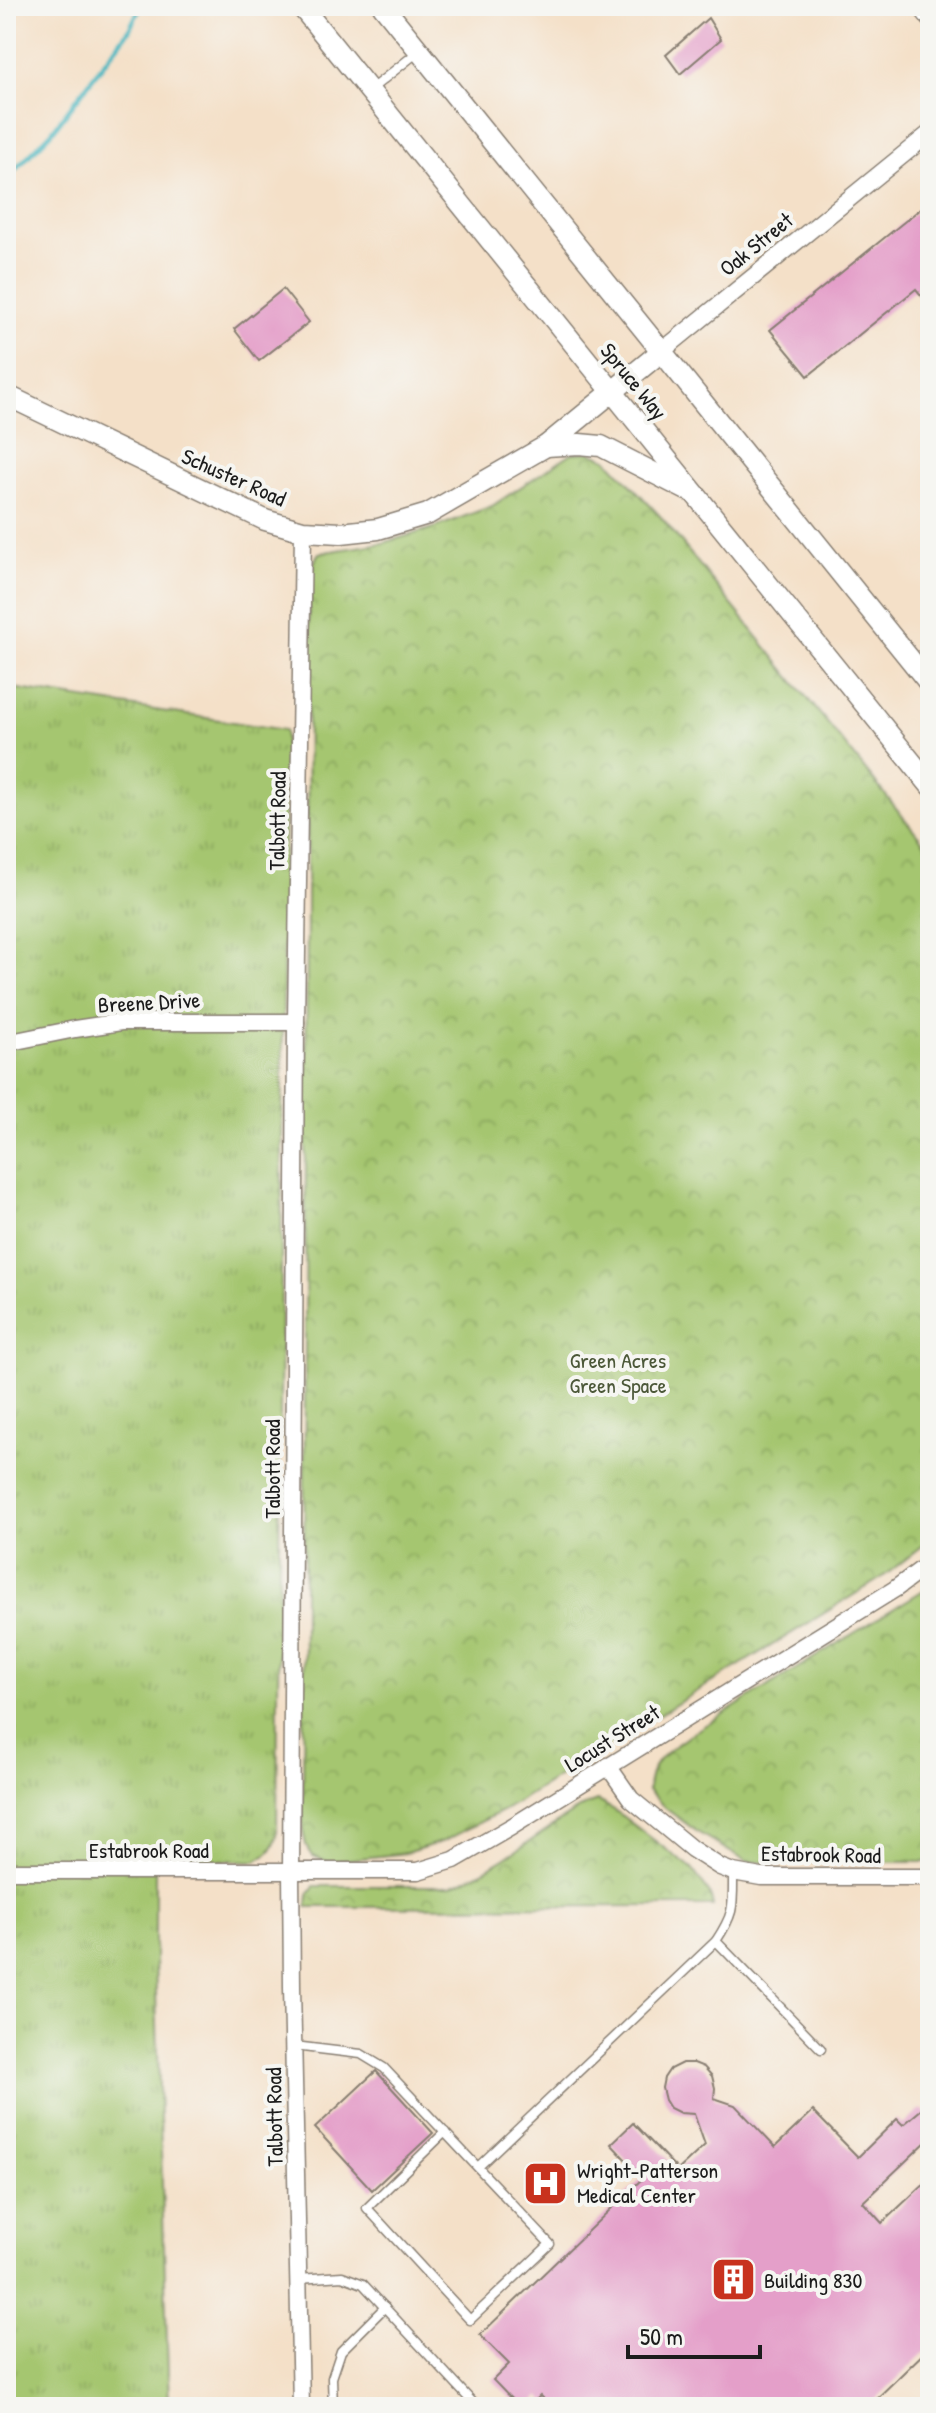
<svg xmlns="http://www.w3.org/2000/svg" width="936" height="2413" viewBox="0 0 936 2413" font-family="'Patrick Hand',sans-serif">
  <style>
    .grass { fill: url(#grass-tufts); stroke: #607146; stroke-width: 2 }
    .park { fill: url(#park-crowns); stroke: #607146; stroke-width: 2 }
    .lines { fill: none; stroke-linecap: round; stroke-linejoin: round }
    .stream { stroke: #47b6bf; stroke-width: 5 }
    .building { fill: #e49fc9 }
    .service-casing { stroke: #887e72; stroke-width: 11 }
    .minor-casing { stroke: #887e72; stroke-width: 19 }
    .tertiary-casing { stroke: #887e72; stroke-width: 23 }
    .service { stroke: #fff; stroke-width: 8 }
    .minor { stroke: #fff; stroke-width: 16 }
    .tertiary { stroke: #fff; stroke-width: 20 }
    .labels { text-anchor: middle; dominant-baseline: central; stroke-width: 8; stroke-linejoin: round; paint-order: stroke }
    .street-label { font-size: 22px; fill: #1c1c1c; stroke: #f6f6f2 }
    .park-label { font-size: 22px; fill: #4c5839; stroke: #f6f6f2 }
    .poi-label { font-size: 22px; fill: #1c1c1c; stroke: #f6f6f2; text-anchor: start }
  </style>
  <defs>
    <pattern id="grass-tufts" width="24" height="20" patternUnits="userSpaceOnUse" patternTransform="scale(2)"><rect width="24" height="20" fill="#a5c66f"/><path d="M3 7l-1-3M5 7V3M7 7l1-3M15 17l-1-3M17 17v-4M19 17l1-3" fill="none" stroke="#8daa60"/></pattern>
    <pattern id="park-crowns" width="20" height="18" patternUnits="userSpaceOnUse" patternTransform="scale(2)"><rect width="20" height="18" fill="#a5c66f"/><path d="M2 6a3 3 0 1 1 6 0M12 15a3 3 0 1 1 6 0" fill="none" stroke="#8daa60"/></pattern>
  </defs>
  <rect width="100%" height="100%" fill="#f6f6f2"/>
  <filter id="ink" filterUnits="userSpaceOnUse"><feTurbulence type="fractalNoise" baseFrequency=".0125" numOctaves="2"/><feDisplacementMap in="SourceGraphic" scale="16" xChannelSelector="R" yChannelSelector="G"/><feConvolveMatrix kernelMatrix="1 2 1 2 8 2 1 2 1" color-interpolation-filters="sRGB"/></filter>
  <filter id="wash" filterUnits="userSpaceOnUse"><feTurbulence type="fractalNoise" baseFrequency=".006" numOctaves="4" result="noise"/><feDisplacementMap in="SourceGraphic" scale="32" xChannelSelector="R" yChannelSelector="G"/><feGaussianBlur stdDeviation="1.8" result="paint"/><feColorMatrix in="noise" values="0 0 0 0 0 0 0 0 0 0 0 0 0 0 0 0 0 1.4 0 .05"/><feComposite in="paint" operator="in"/></filter>
  <g filter="url(#wash)">
    <rect width="100%" height="100%" fill="#f4e0c8"/>
    <path class="grass" d="M6 687 285 730 277 1835C274 1849 269 1854 256 1861L155 1859V1959L169 2407H6Z"/>
    <g class="park">
      <path d="M590 452 607 459 660 516 930 850V1540L883 1577 506 1809 444 1841 406 1853 327 1862 313 1856 306 1845 303 1831 308 670C309 646 306 568 319 553L383 543 434 528 492 506 572 453Z"/>
      <path d="M930 1586V1862H747L699 1833 665 1808 648 1790C649 1759 669 1751 691 1734Z"/>
      <path d="M597 1801 613 1809 692 1869 710 1894 713 1906 307 1907 308 1894 314 1886H450C485 1873 517 1850 548 1829 564 1818 579 1807 597 1801Z"/>
    </g>
    <g class="lines">
      <path class="stream" d="M6 179 51 133 129 30 141 6"/>
    </g>
    <g id="blocks">
      <g class="building">
        <path d="M708 18 721 39 680 74 666 55Z"/>
        <path d="M930 201V306L916 289 808 376 770 330Z"/>
        <path d="M283 289 309 322 259 361 234 329Z"/>
        <path d="M682 2063H694L704 2067 712 2076 715 2088 714 2098 735 2105 775 2147 813 2111 858 2157 897 2119 903 2125 922 2109 930 2118V2138L863 2202 882 2223 930 2178V2347L868 2407H551L540 2396 529 2407H519L493 2380 509 2364 480 2335 643 2178 611 2144 633 2123 678 2170 705 2145 694 2114 680 2113 670 2108 665 2100 662 2088 664 2078 670 2069Z"/>
        <path d="M376 2071 433 2133 372 2190 315 2128Z"/>
      </g>
    </g>
  </g>
  <g filter="url(#ink)">
    <use href="#blocks" fill-opacity="0" stroke="#887e72" stroke-width="2"/>
    <g class="lines">
      <defs>
        <g id="service">
          <path d="M370 90 419 51"/>
          <path d="M716 1941C735 1912 733 1907 733 1872"/>
          <path d="M294 2046 361 2054 384 2068 550 2244 470 2320 367 2208 445 2132"/>
          <path d="M478 2167 716 1941 821 2049"/>
          <path d="M299 2279 342 2276 363 2284 477 2407"/>
          <path d="M333 2407 332 2378 341 2351 385 2307"/>
          <path d="M925 2407 930 2391"/>
        </g>
        <g id="minor">
          <path d="M920 6 930 19"/>
          <path d="M662 351 930 133"/>
          <path d="M6 1043 75 1029 121 1022H296"/>
          <path d="M608 1766 631 1799 692 1849 720 1867 733 1872 761 1877H930"/>
          <path d="M6 1871H418L454 1860 511 1827 895 1589 930 1563"/>
          <path d="M301 2407 292 1987 291 1872 296 1022 303 531"/>
        </g>
        <g id="tertiary">
          <path d="M301 6 930 785"/>
          <path d="M383 6 930 684"/>
          <path d="M6 395 265 520 303 531 341 533 378 529 428 514 546 446 662 351"/>
          <path d="M546 446 579 444 601 446 687 490"/>
        </g>
      </defs>
      <use href="#service" class="service-casing"/>
      <use href="#minor" class="minor-casing"/>
      <use href="#tertiary" class="tertiary-casing"/>
      <use href="#service" class="service"/>
      <use href="#minor" class="minor"/>
      <use href="#tertiary" class="tertiary"/>
    </g>
  </g>
  <defs>
    <symbol id="hospital-square" viewBox="-11 -11 22 22"><rect x="-9" y="-9" width="18" height="18" rx="4" fill="#c8321e" stroke="#f6f6f2"/><path d="M-5-5h3v3.5h4V-5h3V5h-3V1.5h-4V5h-3Z" fill="#fff"/></symbol>
    <symbol id="building-square" viewBox="-11 -11 22 22"><rect x="-9" y="-9" width="18" height="18" rx="4" fill="#c8321e" stroke="#f6f6f2"/><path d="M-4-6H4V6H1V3H-1V6H-4ZM-2.5-4.3h1.7v1.8h-1.7ZM.8-4.3h1.7v1.8H.8ZM-2.5-1h1.7V.8h-1.7ZM.8-1h1.7V.8H.8Z" fill="#fff"/></symbol>
  </defs>
  <g fill-rule="evenodd">
    <use href="#hospital-square" x="520" y="2158" width="51" height="51"/>
    <use href="#building-square" x="708" y="2254" width="51" height="51"/>
  </g>
  <g class="labels">
    <g class="street-label">
      <text transform="translate(756 244) rotate(-39)">Oak Street</text>
      <text transform="translate(634 381) rotate(51)">Spruce Way</text>
      <text transform="translate(234 477) rotate(24)">Schuster Road</text>
      <text transform="translate(277 821) rotate(-89)">Talbott Road</text>
      <text transform="translate(149 1002) rotate(-3)">Breene Drive</text>
      <text transform="translate(272 1469) rotate(-90)">Talbott Road</text>
      <text transform="translate(612 1738) rotate(-32)">Locust Street</text>
      <text x="149" y="1850">Estabrook Road</text>
      <text transform="translate(821 1854) rotate(1)">Estabrook Road</text>
      <text transform="translate(274 2117) rotate(-91)">Talbott Road</text>
    </g>
    <g class="park-label">
      <text x="618" y="1360">Green Acres<tspan x="618" dy="25">Green Space</tspan></text>
    </g>
    <g class="poi-label">
      <text x="577" y="2170">Wright-Patterson<tspan x="577" dy="25">Medical Center</tspan></text>
      <text x="764" y="2280">Building 830</text>
    </g>
  </g>
  <rect width="936" height="2413" fill="none" stroke="#f6f6f2" stroke-width="32"/>
  <path d="M628 2345v12h132v-12" fill="none" stroke="#1c1c1c" stroke-width="4"/>
  <text x="640" y="2345" font-size="24" fill="#1c1c1c" stroke="#f6f6f2" stroke-width="6" paint-order="stroke">50 m</text>
</svg>
